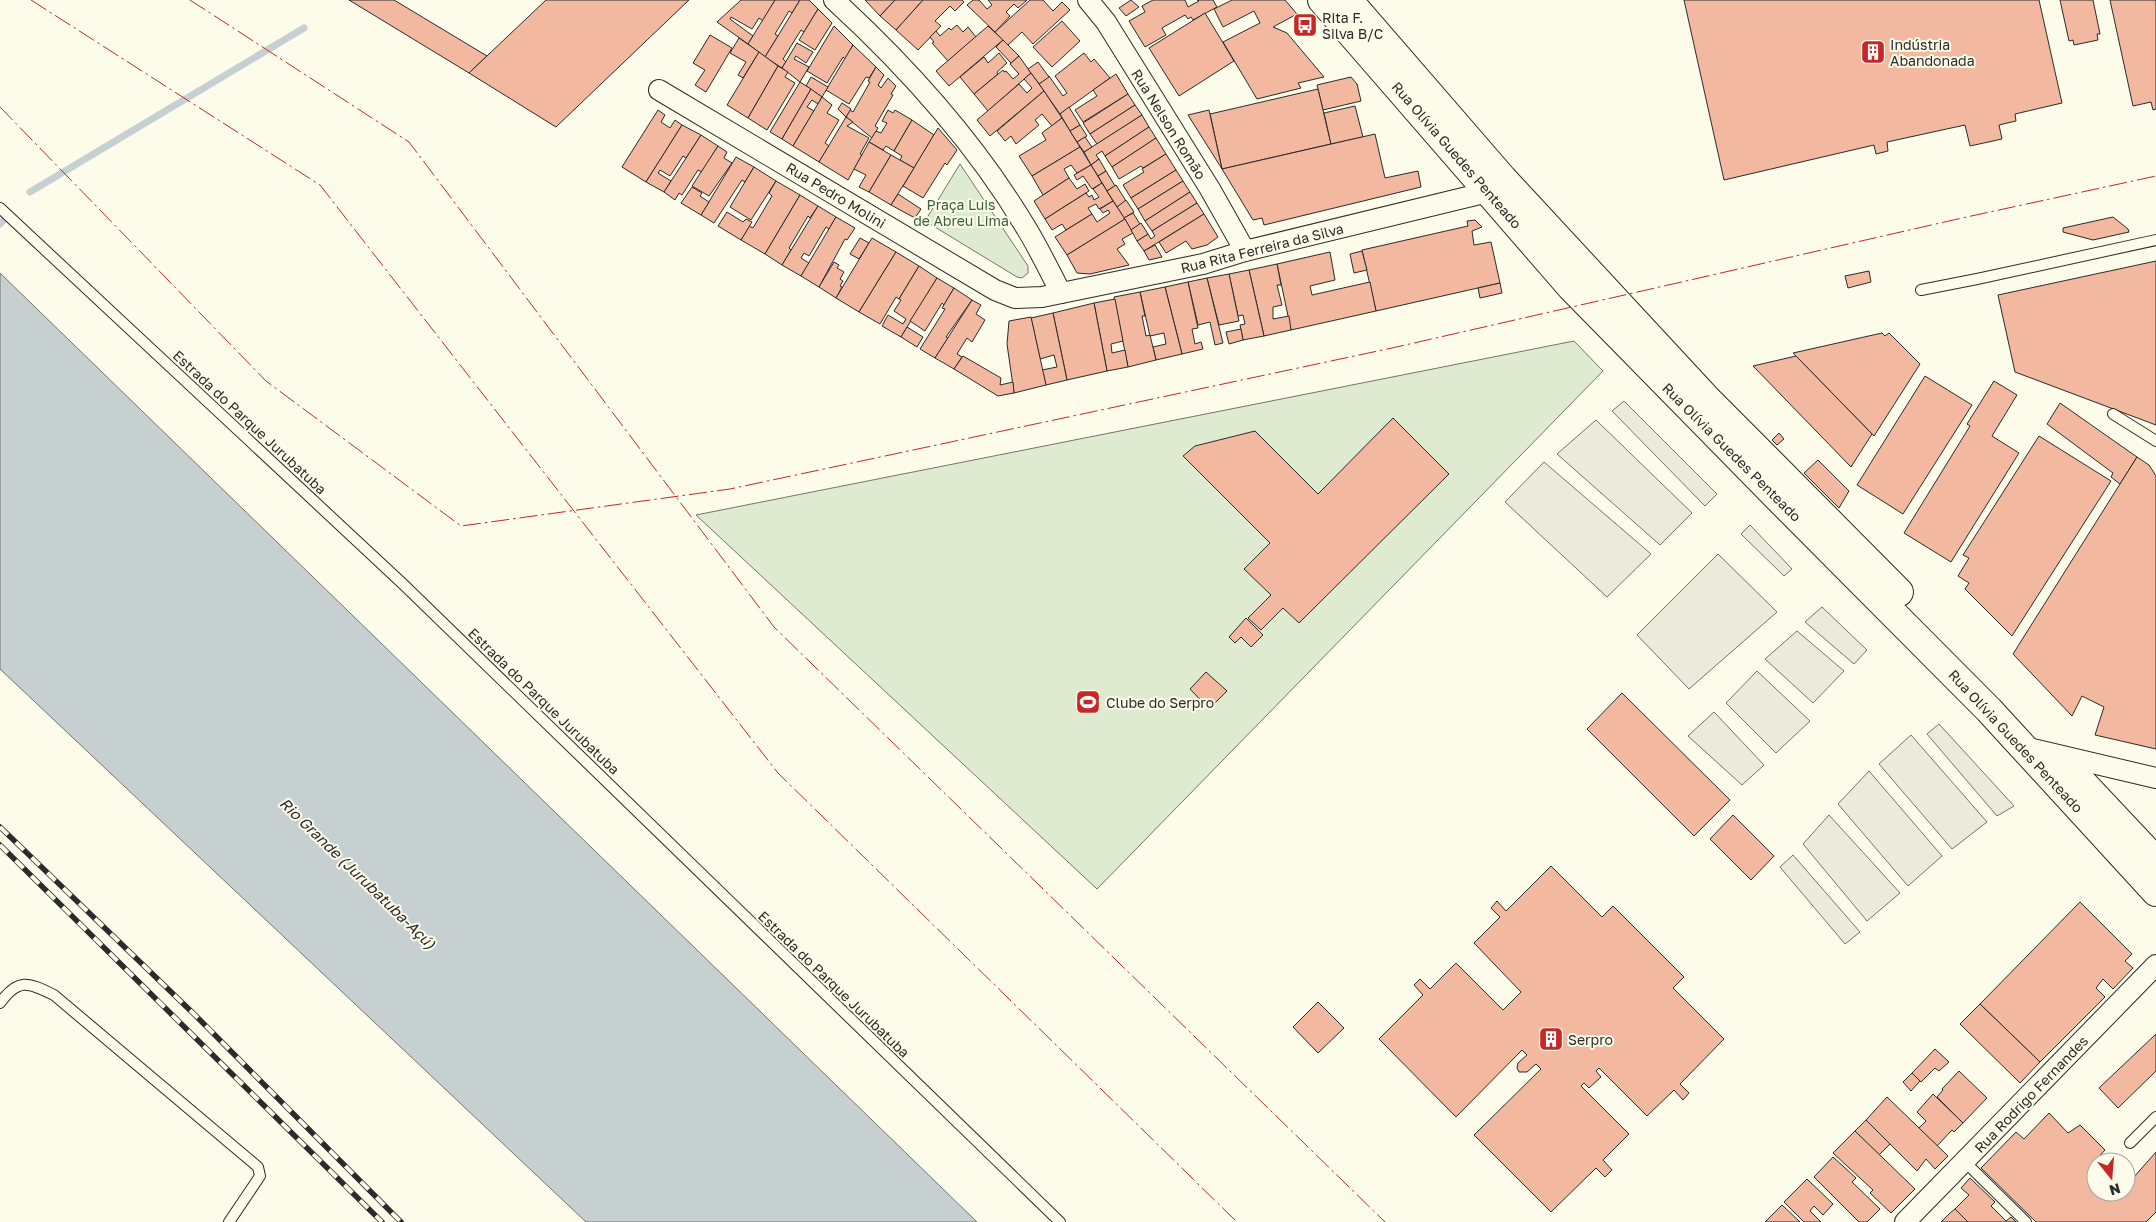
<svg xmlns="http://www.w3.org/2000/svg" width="2156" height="1222" viewBox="0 0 2156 1222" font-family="'Golos Text',sans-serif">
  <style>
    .green { fill: #deebd1; stroke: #74746e }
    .parking { fill: #eceadb; stroke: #74746e }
    .water { fill: #c7d0d0; stroke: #74746e }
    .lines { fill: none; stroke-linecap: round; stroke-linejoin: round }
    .stream { stroke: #c7d0d0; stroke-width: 7 }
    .building { fill: #f2b8a0; stroke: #2b2b2b }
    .service-casing { stroke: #2b2b2b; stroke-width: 12 }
    .minor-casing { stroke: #2b2b2b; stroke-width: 22 }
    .secondary-casing { stroke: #2b2b2b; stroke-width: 30 }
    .service { stroke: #fdfbea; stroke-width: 10 }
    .minor { stroke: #fdfbea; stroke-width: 20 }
    .secondary { stroke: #fdfbea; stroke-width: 28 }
    .rail-casing { stroke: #2b2b2b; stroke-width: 5.5 }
    .rail { stroke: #fdfbea; stroke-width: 4; stroke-dasharray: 11; stroke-linecap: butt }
    .power { stroke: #c62828; stroke-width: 1; stroke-dasharray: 18 4 2.5 4; stroke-linecap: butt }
    .labels { text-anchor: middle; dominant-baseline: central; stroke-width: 4; stroke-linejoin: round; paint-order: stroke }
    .poi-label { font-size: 14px; fill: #2b2b2b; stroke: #fdfbea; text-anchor: start }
    .street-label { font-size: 14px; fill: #2b2b2b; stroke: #fdfbea }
    .park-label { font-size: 14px; fill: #34623c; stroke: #fdfbea }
    .water-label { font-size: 15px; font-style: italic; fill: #2b2b2b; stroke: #fdfbea }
  </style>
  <rect width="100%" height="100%" fill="#fdfbea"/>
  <g class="green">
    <path d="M960 164 1028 266V273L1022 278 1017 277 925 221Z"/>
    <path d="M1574 341 1603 371 1097 889 696 515Z"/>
  </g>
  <g class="parking">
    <path d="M1624 401 1717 494 1705 506 1612 411Z"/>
    <path d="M1596 420 1692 513 1660 545 1557 454Z"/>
    <path d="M1544 462 1651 554 1607 597 1505 502Z"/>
    <path d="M1750 525 1792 569 1784 576 1741 534Z"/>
    <path d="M1718 554 1777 612 1689 689 1637 635Z"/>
    <path d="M1822 607 1867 650 1854 664 1805 622Z"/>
    <path d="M1797 631 1844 671 1813 703 1765 659Z"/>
    <path d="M1757 671 1810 721 1776 753 1726 703Z"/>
    <path d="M1714 712 1764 765 1742 785 1688 736Z"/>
    <path d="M1939 724 2014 806 1997 816 1927 734Z"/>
    <path d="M1911 735 1987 822 1952 849 1879 764Z"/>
    <path d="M1869 771 1942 856 1908 886 1838 804Z"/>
    <path d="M1829 815 1900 893 1867 921 1803 844Z"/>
    <path d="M1793 855 1860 932 1845 944 1780 867Z"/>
  </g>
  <path class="water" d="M0 273 977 1222H586L0 669Z"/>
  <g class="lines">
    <g class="stream">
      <path d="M30 192 304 28"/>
      <path d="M0 224 5 219"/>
    </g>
  </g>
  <g class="building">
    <path d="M349 0H394L487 56 469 73Z"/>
    <path d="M546 0H689L556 127 469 73Z"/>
    <path d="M741 0H775L763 21 759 18 752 29 731 17 730 19 753 36 748 44 717 22Z"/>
    <path d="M775 0H800L792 13 789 11 775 34 778 36 765 57 748 44Z"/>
    <path d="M800 0H809L818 9 804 32 801 30 783 59 786 62 782 68 765 57Z"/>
    <path d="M865 0H895L880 16Z"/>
    <path d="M895 0H923L896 30 880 16Z"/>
    <path d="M923 0H962L964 2 955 11 950 6 935 21 941 26 918 50 896 30Z"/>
    <path d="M973 0H979L987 9 992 5 988 0H1027L1018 8 1014 4 1006 12 1010 16 995 32 967 5Z"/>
    <path d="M1030 0H1043L1053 11 1062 2 1070 10 1033 44 1022 32 1008 45 995 32Z"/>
    <path d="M1131 0 1139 7 1126 16 1119 8Z"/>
    <path d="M1153 0H1185L1188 7 1199 1 1197 0H1213L1217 7 1193 20 1191 17 1188 19 1185 15 1162 28 1166 35 1145 47 1129 21 1145 12 1142 6Z"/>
    <path d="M1232 0H1285L1297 14 1273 27 1287 33 1324 77 1298 83 1301 88 1257 99 1223 42 1260 23 1254 11 1223 27 1214 9Z"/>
    <path d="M1684 0H2039L2062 103 2015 114 2016 121 1999 125 2002 139 1970 146 1965 125 1887 142 1888 151 1876 154 1874 145 1724 180Z"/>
    <path d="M2060 0H2093L2100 34H2097L2098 40 2074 45 2073 40 2069 41Z"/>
    <path d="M2110 0H2156V109L2153 110 2151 102 2133 106Z"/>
    <path d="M818 9 832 23 815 50 799 40Z"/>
    <path d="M1205 13 1234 61 1179 96 1149 48Z"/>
    <path d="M1062 21 1080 41 1052 67 1033 47Z"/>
    <path d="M957 25 963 32 968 27 976 37 948 61 932 43 934 42 930 37 936 31 940 36 949 28 951 30Z"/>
    <path d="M834 26 853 45 845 59 843 57 827 83 807 71Z"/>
    <path d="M988 26 1003 40 949 86 936 71Z"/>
    <path d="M710 35 732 48 706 92 695 85 705 70 693 63Z"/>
    <path d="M739 38 759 52 743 78 738 75 746 62 730 53Z"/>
    <path d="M1003 40 1019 56 1011 63 996 47Z"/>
    <path d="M797 43 813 52 806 63 796 56 794 59 809 67 800 82 782 68Z"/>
    <path d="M853 45 876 67 869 78 866 77 849 104 826 90Z"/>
    <path d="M759 52 778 66 748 118 727 105Z"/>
    <path d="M999 53 1007 63 997 72 998 74 974 94 960 77 984 57 988 63Z"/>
    <path d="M1084 53 1091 62 1094 59 1110 78 1060 114 1039 84 1049 76 1063 96 1067 93 1055 76Z"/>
    <path d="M1019 56 1031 73 988 111 974 94 1003 70 1004 72 1006 71 1013 79 1019 74 1010 64Z"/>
    <path d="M1038 62 1049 77 1039 84 1028 69Z"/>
    <path d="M778 66 788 72 785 77 795 83 767 130 748 118Z"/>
    <path d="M876 67 884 75 878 85 881 88 888 78 896 86 891 94 893 95 875 126 878 128 872 138 846 117 850 110 853 112 870 82 868 81Z"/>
    <path d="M1031 73 1044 91 990 136 977 120 1019 84 1027 93 1032 88 1024 79Z"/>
    <path d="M1116 74 1128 94 1083 122 1075 110 1097 96 1093 90Z"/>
    <path d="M811 77 828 87 822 97 806 86Z"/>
    <path d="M1351 77 1357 84 1361 101 1323 110 1317 85Z"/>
    <path d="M800 82 811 89 782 139 770 132Z"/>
    <path d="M811 89 822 97 818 104 812 100 807 107 814 111 793 146 782 139Z"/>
    <path d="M1318 89 1331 144 1222 169 1210 114Z"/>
    <path d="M1044 91 1062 118 1052 126 1042 114 1035 120 1039 125 1016 144 1011 136 1005 141 997 131Z"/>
    <path d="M1128 94 1135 105 1090 134 1083 123Z"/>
    <path d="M822 97 832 105 827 113 839 120 825 143 829 146 819 162 793 146Z"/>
    <path d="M842 103 851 109 846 117 838 109Z"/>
    <path d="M1135 105 1142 115 1097 144 1090 134Z"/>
    <path d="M1355 106 1363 137 1331 144 1324 113Z"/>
    <path d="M1069 107 1080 125 1070 131 1060 114Z"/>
    <path d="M658 110 665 115 661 122 670 128 675 120 682 125 646 182 622 167Z"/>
    <path d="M888 110 893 113 895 110 912 120 894 151 886 146 883 150 869 142 876 131 881 133 887 123 882 121Z"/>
    <path d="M1209 110 1222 169 1188 115Z"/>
    <path d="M1142 115 1149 127 1105 156 1102 151 1096 155 1099 159 1091 165 1084 152Z"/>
    <path d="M846 117 853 122 847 126 869 138 860 154 862 155 848 180 819 162Z"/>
    <path d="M1062 118 1080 147 1032 176 1019 156 1046 140 1042 133Z"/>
    <path d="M912 120 934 135 914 168 900 160 902 156 894 151Z"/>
    <path d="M682 125 701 135 686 158 683 156 670 176 660 170 658 173 671 181 664 192 646 182Z"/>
    <path d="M1080 125 1087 136 1077 142 1070 131Z"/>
    <path d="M1149 127 1156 138 1112 167 1105 156Z"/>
    <path d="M938 128 957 150 947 165 945 163 923 198 903 186Z"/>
    <path d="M1375 134 1385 178 1418 171 1421 187 1264 225 1262 218 1253 220 1222 169Z"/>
    <path d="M701 135 718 146 702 172 698 170 682 195 679 193 675 200 664 192Z"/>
    <path d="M1085 137 1092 147 1084 152 1077 142Z"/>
    <path d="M1156 138 1166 154 1143 168 1141 166 1119 179 1112 167Z"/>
    <path d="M869 142 891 155 869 192 859 187 866 175 854 169Z"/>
    <path d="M718 146 727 152 724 158 732 163 709 196 692 186Z"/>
    <path d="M1080 147 1091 165 1077 173 1071 165 1064 169 1069 178 1043 195 1032 176Z"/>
    <path d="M1166 154 1176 170 1131 198 1123 185 1144 172 1142 169Z"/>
    <path d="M891 155 914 168 891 205 869 192Z"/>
    <path d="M736 157 754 167 745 182 742 180 714 223 701 215Z"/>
    <path d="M1099 159 1106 171 1098 176 1091 165Z"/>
    <path d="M1091 165 1102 183 1092 189 1083 176 1077 180 1074 175Z"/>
    <path d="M754 167 776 181 751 220 730 207Z"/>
    <path d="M1176 170 1183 181 1138 209 1131 198Z"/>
    <path d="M1106 171 1115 186 1107 191 1098 176Z"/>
    <path d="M1069 178 1077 189 1085 184 1089 191 1045 219 1034 201Z"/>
    <path d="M776 181 800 195 765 254 741 240 749 226 753 228 772 196 769 193Z"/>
    <path d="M1183 181 1190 192 1145 221 1138 209Z"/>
    <path d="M1102 183 1113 201 1099 209 1096 204 1088 208 1092 214 1066 230 1062 224 1052 230 1045 219 1086 193 1089 197 1092 195 1094 200 1099 197 1093 189Z"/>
    <path d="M1116 185 1126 201 1117 207 1107 191Z"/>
    <path d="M692 187 702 193 700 196 709 202 701 215 681 203Z"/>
    <path d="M1190 192 1197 203 1152 231 1145 221Z"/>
    <path d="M898 194 921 209 915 218 891 205Z"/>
    <path d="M800 195 818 206 810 218 808 216 789 248 791 250 782 265 765 254Z"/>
    <path d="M1126 200 1134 212 1124 218 1117 207Z"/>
    <path d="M1113 201 1125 219 1067 255 1055 237 1092 214 1097 222 1110 213 1108 210 1103 213 1100 209Z"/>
    <path d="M1197 203 1204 214 1144 251 1137 241 1148 234 1151 239 1155 236 1152 231Z"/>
    <path d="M818 206 836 217 829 229 826 227 809 256 804 253 801 258 809 263 801 276 782 265Z"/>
    <path d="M727 212 743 222 746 219 752 222 741 240 718 226Z"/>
    <path d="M1133 213 1140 224 1131 230 1124 218Z"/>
    <path d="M1204 214 1218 237 1207 245 1192 249 1186 241 1166 253 1159 242Z"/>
    <path d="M836 217 855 228 847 240 845 239 819 287 801 276Z"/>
    <path d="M2113 217 2128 229 2129 232 2093 240 2063 232V228Z"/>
    <path d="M1125 219 1133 233 1122 239 1125 244 1117 249 1129 265 1090 274 1077 273 1067 255Z"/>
    <path d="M1475 220 1482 227 1472 231 1474 245 1491 242 1500 283 1376 311 1362 250 1468 226 1467 221Z"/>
    <path d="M1141 223 1148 234 1137 241 1131 230Z"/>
    <path d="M860 238 869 243 859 259 850 254Z"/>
    <path d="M872 238 896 252 859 312 836 298Z"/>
    <path d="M1155 245 1162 257 1149 260 1144 251Z"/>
    <path d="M1362 251 1367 270 1354 273 1350 254Z"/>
    <path d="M896 252 919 266 899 299 896 297 880 324 859 312Z"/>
    <path d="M1330 252 1335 280 1310 286 1312 295 1370 282 1376 311 1291 330 1277 264Z"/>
    <path d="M2156 261V425L2015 372 1998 295Z"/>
    <path d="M834 262 839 265 837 268 844 272 840 279 843 281 840 286 842 287 836 298 819 287Z"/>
    <path d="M1277 264 1281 285H1277L1282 305 1273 307V319L1289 316 1291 330 1264 336 1249 270Z"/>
    <path d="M919 266 937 278 901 337 882 326 888 315 903 324 906 319 894 311 901 300 899 299Z"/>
    <path d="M1249 270 1264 336 1243 340 1240 325 1245 324 1243 315 1238 316 1229 274Z"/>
    <path d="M1869 271 1871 282 1848 288 1845 276Z"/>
    <path d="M1229 274 1239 321 1219 325 1207 278Z"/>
    <path d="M937 278 954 288 944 305 942 303 925 331 910 321Z"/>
    <path d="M1207 278 1223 343 1215 345 1210 322 1198 325 1188 282Z"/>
    <path d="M1188 282 1198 328 1192 329 1195 344 1201 342 1203 349 1182 354 1165 287Z"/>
    <path d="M1500 283 1502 293 1480 298 1478 288Z"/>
    <path d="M1165 287 1182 354 1156 360 1153 347 1166 344 1164 333 1150 336 1140 292Z"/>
    <path d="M954 288 972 300 946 337 948 338 935 358 920 349 945 309 942 308Z"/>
    <path d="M1140 292 1145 316H1142L1146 336 1150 335 1156 360 1128 367 1114 297Z"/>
    <path d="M1115 299 1123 341 1111 344 1112 353 1125 350 1128 367 1107 371 1094 303Z"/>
    <path d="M972 300 981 305 976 314 985 320 972 342 967 338 957 354 962 357 954 369 935 358Z"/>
    <path d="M1094 303 1107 371 1067 380 1053 313Z"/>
    <path d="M1053 313 1067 380 1046 385 1042 370 1057 367 1054 355 1040 359 1031 318Z"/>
    <path d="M1031 317 1046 385 1014 393 1007 344 1009 321Z"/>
    <path d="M907 327 923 337 917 347 901 337Z"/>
    <path d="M1241 329 1243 340 1229 344 1226 332Z"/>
    <path d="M1882 333 1885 336 1889 333 1920 364 1874 436 1793 353Z"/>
    <path d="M963 356 1001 378 1000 385 1013 382 1014 393 998 396 954 369Z"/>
    <path d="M1796 356 1872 434 1851 467 1753 366Z"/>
    <path d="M1925 376 1972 405 1903 514 1857 485Z"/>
    <path d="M1994 381 2017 395 1992 436 2019 453 1951 562 1904 533 1970 426 1967 424Z"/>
    <path d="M2060 403 2137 457 2120 484 2111 477 2113 473 2047 424Z"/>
    <path d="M1393 418 1449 474 1299 623 1283 608 1261 630 1248 618 1271 595 1244 569 1270 543 1183 456 1195 446 1255 431 1318 494Z"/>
    <path d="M1779 433 1784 439 1777 445 1772 440Z"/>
    <path d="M2039 436 2111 481 2012 636 1965 589 1969 583 1958 576 1969 558 1963 555Z"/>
    <path d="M2137 457 2149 465 2156 476V749L2095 735 2104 707 2082 696 2072 716 2013 654Z"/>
    <path d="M1818 460 1849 491 1839 508 1804 473Z"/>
    <path d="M1246 618 1263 635 1251 647 1241 637 1235 643 1229 637Z"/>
    <path d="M1206 672 1227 691 1209 709 1190 689Z"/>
    <path d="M1622 693 1730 800 1694 836 1587 729Z"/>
    <path d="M1733 815 1774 856 1751 880 1710 839Z"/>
    <path d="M1551 866 1602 917 1613 906 1684 977 1673 988 1724 1039 1680 1084 1689 1093 1683 1100 1674 1090 1647 1116 1599 1068 1596 1071 1601 1077 1589 1088 1584 1083 1581 1086 1629 1134 1603 1160 1612 1170 1605 1177 1596 1168 1551 1212 1474 1135 1541 1069 1536 1064 1527 1072H1519L1517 1068 1518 1063 1527 1055 1522 1050 1456 1117 1379 1039 1423 995 1414 985 1420 979 1430 989 1456 963 1503 1010 1521 992 1474 943 1500 917 1491 908 1497 901 1506 911Z"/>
    <path d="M2080 902 2132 954 2125 961 2133 968 2113 989 2103 979 2096 988 2105 997 2040 1062 1980 1004Z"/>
    <path d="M1318 1002 1344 1028 1318 1053 1293 1027Z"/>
    <path d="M1980 1004 2040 1062 2020 1083 1960 1024Z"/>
    <path d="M2156 1034V1071L2118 1108 2099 1088Z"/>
    <path d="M1935 1049 1949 1062 1939 1071 1935 1068 1921 1082 1912 1073Z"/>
    <path d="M1959 1071 1987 1098 1963 1123 1937 1097 1943 1090 1942 1089Z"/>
    <path d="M1912 1073 1920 1081 1911 1091 1903 1082Z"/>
    <path d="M1933 1094 1963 1123 1954 1132 1952 1130 1937 1146 1919 1128 1926 1121 1917 1112Z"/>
    <path d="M1887 1097 1948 1156 1935 1169 1926 1159 1917 1171 1866 1120Z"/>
    <path d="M2049 1113 2068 1133 2080 1125 2105 1150 2096 1160 2098 1162H2096V1192H2126V1186L2156 1152V1212L2146 1222H2036L1981 1168 2016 1132 2024 1139Z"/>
    <path d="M1866 1120 1890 1144 1879 1155 1855 1131Z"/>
    <path d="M1855 1131 1915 1189 1891 1213 1870 1193 1873 1190 1833 1153Z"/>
    <path d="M1833 1157 1856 1178 1852 1182 1880 1209 1867 1222H1859L1814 1177Z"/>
    <path d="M1970 1178 1995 1202 1991 1206 2006 1221 2011 1217 2016 1222H1968L1955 1209 1969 1195 1961 1188Z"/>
    <path d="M1807 1179 1833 1204 1823 1215 1814 1206 1810 1211 1821 1222H1804L1784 1202Z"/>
    <path d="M1782 1205 1800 1222H1765Z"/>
    <path d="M1955 1209 1968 1222H1941L1950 1213Z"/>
  </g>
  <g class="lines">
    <defs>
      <g id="service">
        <path d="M0 208 404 585 1060 1222"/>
        <path d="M1921 290 1977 279 2156 240"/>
        <path d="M2113 414 2156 441"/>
        <path d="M0 1003C18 978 28 982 54 995L258 1167 260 1176 229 1222"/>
        <path d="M2130 1143 2156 1117"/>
        <path d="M1965 1162 2026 1222"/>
      </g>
      <g id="minor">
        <path d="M834 0C906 66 974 141 1025 226 1038 247 1049 270 1061 293"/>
        <path d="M1088 0 1106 22 1210 189 1245 251"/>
        <path d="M659 90 995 290 1015 298 1042 297 1203 264 1245 251 1488 192 1498 184"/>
        <path d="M2024 747 2156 778"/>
        <path d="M1905 1222 2156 965"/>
      </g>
      <g id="secondary">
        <path d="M1322 0 1571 287 1781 501 1989 710 2156 892"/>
        <path d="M1348 0 1503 179 1706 398 1899 592"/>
        <path d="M2062 761 2156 861"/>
      </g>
    </defs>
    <use href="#service" class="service-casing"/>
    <use href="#minor" class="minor-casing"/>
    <use href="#secondary" class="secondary-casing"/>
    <use href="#service" class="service"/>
    <use href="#minor" class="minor"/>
    <use href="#secondary" class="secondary"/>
    <defs>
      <g id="rail">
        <path d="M0 827 195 1015 401 1222"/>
        <path d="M0 845 382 1222"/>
      </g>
    </defs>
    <use href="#rail" class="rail-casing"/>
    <use href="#rail" class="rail"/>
    <g class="power">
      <path d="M31 0 320 185 778 773 1237 1222"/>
      <path d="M190 0 409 142 774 627 1385 1222"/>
      <path d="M0 107 266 381 461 526 730 489 1392 348 1962 218 2156 176"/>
    </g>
  </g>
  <defs>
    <symbol id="bus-square" viewBox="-11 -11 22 22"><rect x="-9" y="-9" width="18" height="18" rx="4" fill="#c62828" stroke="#fdfbea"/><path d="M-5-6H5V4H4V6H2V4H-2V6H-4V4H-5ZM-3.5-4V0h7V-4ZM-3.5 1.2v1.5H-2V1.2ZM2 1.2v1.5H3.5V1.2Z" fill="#fff"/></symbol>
    <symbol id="building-square" viewBox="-11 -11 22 22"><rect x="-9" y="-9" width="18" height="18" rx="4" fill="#c62828" stroke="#fdfbea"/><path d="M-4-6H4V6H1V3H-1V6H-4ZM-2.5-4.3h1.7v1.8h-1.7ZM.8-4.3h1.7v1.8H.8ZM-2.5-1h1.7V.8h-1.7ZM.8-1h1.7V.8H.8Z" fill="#fff"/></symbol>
    <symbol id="stadium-square" viewBox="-11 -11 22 22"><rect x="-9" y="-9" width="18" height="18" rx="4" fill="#c62828" stroke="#fdfbea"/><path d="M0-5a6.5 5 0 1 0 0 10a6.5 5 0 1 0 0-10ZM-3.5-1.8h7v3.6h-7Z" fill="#fff"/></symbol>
  </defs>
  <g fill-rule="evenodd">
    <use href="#bus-square" x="1291" y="11" width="28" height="28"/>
    <use href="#building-square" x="1859" y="38" width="28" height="28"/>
    <use href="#stadium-square" x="1074" y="688" width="28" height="28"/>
    <use href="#building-square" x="1537" y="1025" width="28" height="28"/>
  </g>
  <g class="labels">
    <g class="poi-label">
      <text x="1322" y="17">Rita F.<tspan x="1322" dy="16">Silva B/C</tspan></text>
      <text x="1890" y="44">Indústria<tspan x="1890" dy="16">Abandonada</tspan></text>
      <text x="1106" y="702">Clube do Serpro</text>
      <text x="1568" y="1039">Serpro</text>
    </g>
    <g class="street-label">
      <text transform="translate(1169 124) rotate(58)">Rua Nelson Romão</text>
      <text transform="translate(1457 155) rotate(49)">Rua Olívia Guedes Penteado</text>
      <text transform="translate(836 195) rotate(31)">Rua Pedro Molini</text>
      <text transform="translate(1262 248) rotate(-14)">Rua Rita Ferreira da Silva</text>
      <text transform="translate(250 422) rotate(43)">Estrada do Parque Jurubatuba</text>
      <text transform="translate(1732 452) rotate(45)">Rua Olívia Guedes Penteado</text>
      <text transform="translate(544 701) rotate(44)">Estrada do Parque Jurubatuba</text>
      <text transform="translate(2016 741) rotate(47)">Rua Olívia Guedes Penteado</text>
      <text transform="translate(834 984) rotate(44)">Estrada do Parque Jurubatuba</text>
      <text transform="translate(2031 1094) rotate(-46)">Rua Rodrigo Fernandes</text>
    </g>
    <g class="park-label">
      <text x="961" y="204">Praça Luis<tspan x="961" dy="16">de Abreu Lima</tspan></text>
    </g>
    <g class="water-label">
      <text transform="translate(358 873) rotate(44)">Rio Grande (Jurubatuba-Açú)</text>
    </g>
  </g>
  <g transform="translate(2111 1177) rotate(163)"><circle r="24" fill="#fdfbea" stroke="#a9a89e"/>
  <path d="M0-4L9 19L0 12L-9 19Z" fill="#c62828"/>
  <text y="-8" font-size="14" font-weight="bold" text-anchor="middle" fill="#2b2b2b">N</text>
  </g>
</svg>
